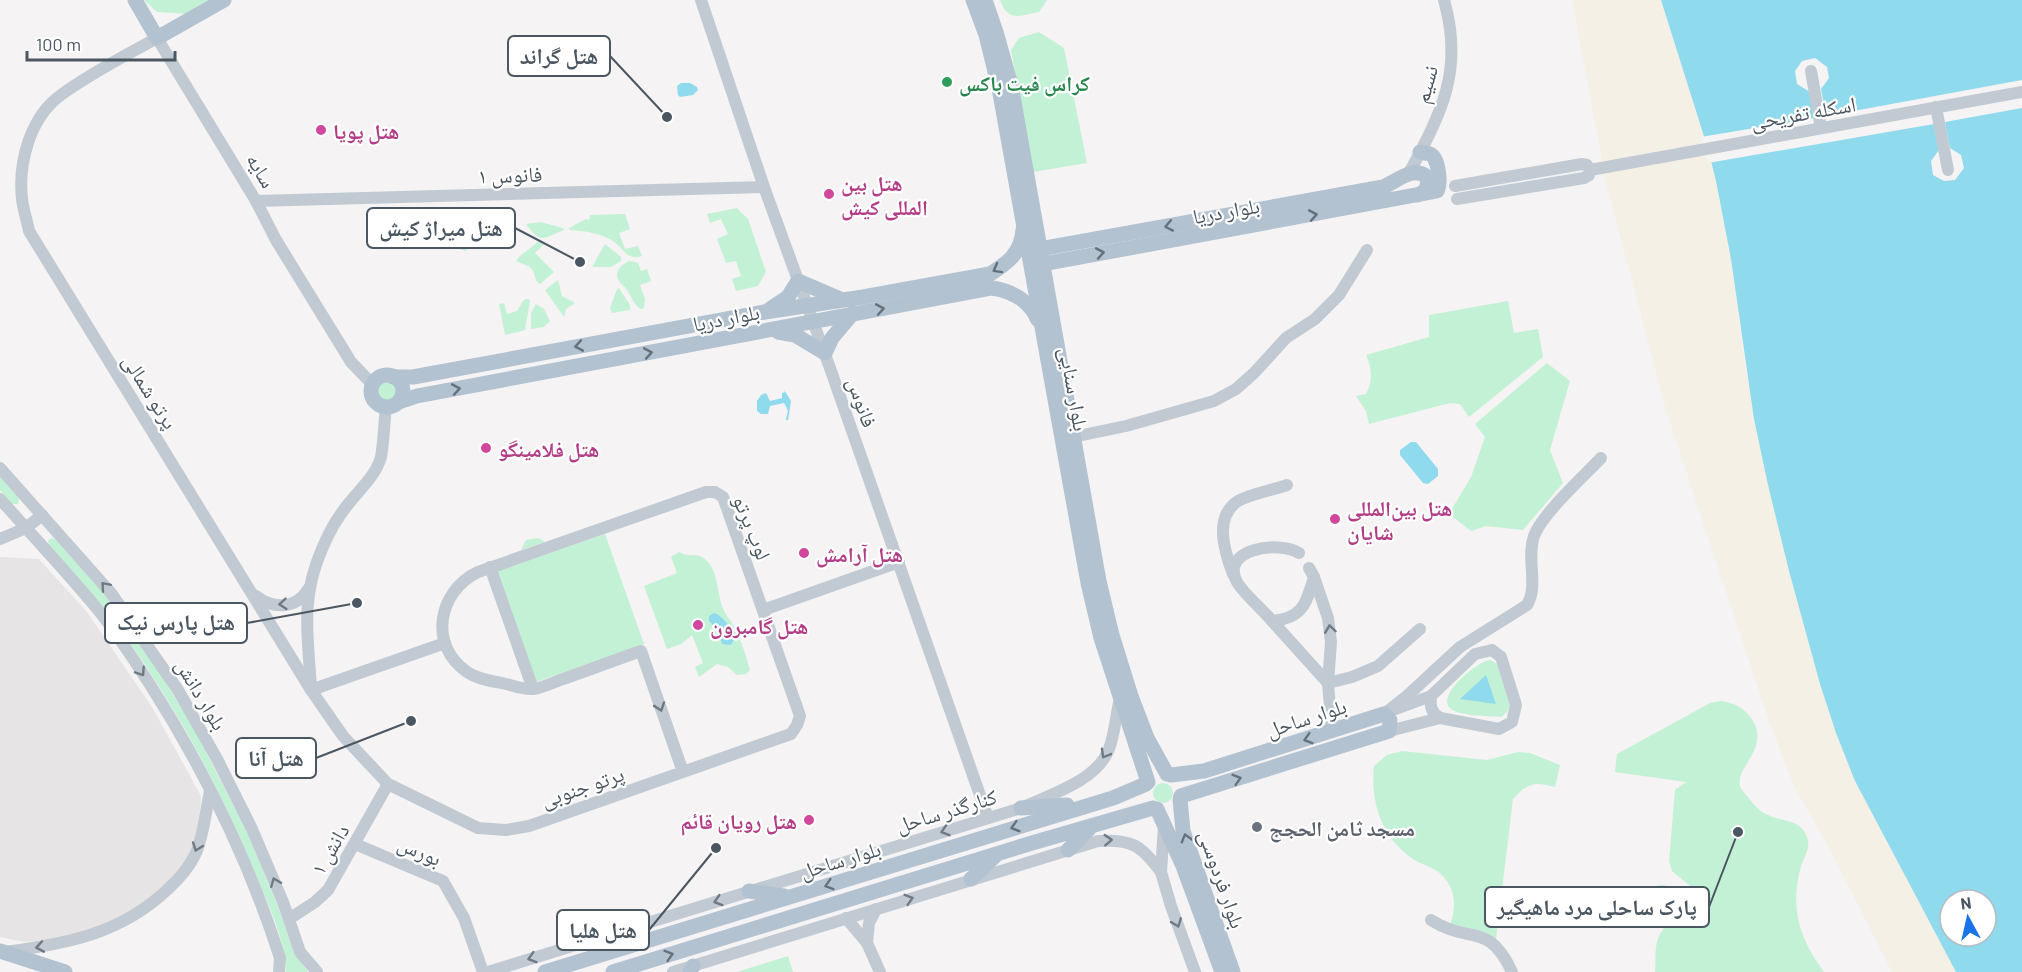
<svg xmlns="http://www.w3.org/2000/svg" width="2022" height="972" viewBox="0 0 2022 972" font-family="Barlow,'Noto Naskh Arabic',sans-serif">
  <style>
    .education { fill: #e6e4e5 }
    .green { fill: #c3f1d5 }
    .sand { fill: #f5f0e5 }
    .water { fill: #90daee; fill-rule: evenodd }
    .pier { fill: #f5f3f3 }
    .lines { fill: none; stroke-linecap: round; stroke-linejoin: round }
    .minor { stroke: #c1cad2; stroke-width: 12 }
    .major { stroke: #b3c2d1; stroke-width: 15 }
    .oneway { stroke: #64717d }
    .oneway2 { stroke: #6e7983 }
    .leisure-dot { fill: #2e9e5b; stroke: #fff; stroke-width: 2 }
    .hotel-dot { fill: #d1479c; stroke: #fff; stroke-width: 2 }
    .worship-dot { fill: #6b7280; stroke: #fff; stroke-width: 2 }
    .labels { text-anchor: middle; dominant-baseline: central; stroke-width: 4.5; stroke-linejoin: round; paint-order: stroke }
    .leisure-label { font-size: 21px; font-weight: bold; fill: #27864d; stroke: #fff; text-anchor: start }
    .street-label { font-size: 21px; fill: #4a5661; stroke: #fff }
    .hotel-label { font-size: 21px; font-weight: bold; fill: #b23c85; stroke: #fff; text-anchor: start }
    .worship-label { font-size: 21px; font-weight: bold; fill: #5b616d; stroke: #fff; text-anchor: start }
    .leader { fill: none; stroke: #4a5661; stroke-width: 2 }
    .callout-dot { fill: #4a5661; stroke: #fff; stroke-width: 2 }
    .callout { fill: #fff; stroke: #4a5661; stroke-width: 2 }
    .callout-label { font-size: 22px; text-anchor: middle; font-weight: bold; fill: #4a5661 }
  </style>
  <rect width="100%" height="100%" fill="#f5f3f3"/>
  <path class="education" d="M0 557 39 559 87 612 152 707 201 796 200 826 189 857 171 880 148 901 123 917 72 937 24 942 0 937Z"/>
  <g class="green">
    <path d="M144 0H212L188 14 157 12Z"/>
    <path d="M1000 0H1047L1039 12C1019 16 1008 22 1000 0Z"/>
    <path d="M1039 32 1064 48 1087 163 1033 172 1011 50 1019 38Z"/>
    <path d="M737 208 748 219 766 272 758 286 736 291 732 279 741 276 736 261 726 263 717 239 728 234 721 219 710 223 707 214Z"/>
    <path d="M625 214 630 229 619 233 625 249 638 246 642 256C626 261 624 248 613 241 600 233 585 231 570 230L569 228 586 219 589 220 590 215Z"/>
    <path d="M503 219 508 222 465 251 417 234 423 223 427 221C459 241 472 234 503 219Z"/>
    <path d="M540 222 563 228 564 230C542 239 541 244 526 224Z"/>
    <path d="M538 242 545 243 535 253 554 272 540 284C534 280 536 277 533 271 530 265 522 264 516 261L520 256Z"/>
    <path d="M605 244 621 257V261L611 267H592Z"/>
    <path d="M630 261 638 263 641 271 647 269 651 281 640 285 645 299 644 308 641 309C634 306 632 297 627 290 625 286 620 284 618 279 614 271 623 263 630 261Z"/>
    <path d="M558 280 562 296 575 303 566 309 564 317 545 290Z"/>
    <path d="M619 288 630 305V310L612 313 610 308 617 289Z"/>
    <path d="M526 299H529L530 302 525 330 505 335 499 304 504 303 507 314 517 311 523 301Z"/>
    <path d="M1508 301 1514 333 1538 329 1543 357 1469 417 1460 404 1450 403 1369 424 1366 411 1356 396 1366 394C1373 382 1372 367 1366 355L1429 337V315Z"/>
    <path d="M536 304 544 309 550 321 544 327 531 329V313Z"/>
    <path d="M1547 363 1570 381 1550 450 1563 483 1523 530 1486 526 1471 531 1449 514 1471 477 1485 437 1475 424Z"/>
    <circle cx="387" cy="391" r="11"/>
    <path d="M0 477 19 498 18 504H12L0 490Z"/>
    <path d="M605 534 644 644 536 682 497 571Z"/>
    <path d="M51 538 55 539 106 596 152 660 193 727 247 832 277 904 293 950 308 972H286C286 942 271 912 260 885 220 785 167 688 100 603 84 583 66 564 49 545L48 541Z"/>
    <path d="M538 538 545 542 521 550 526 540Z"/>
    <path d="M679 552C688 558 698 552 705 559 718 570 717 591 722 606 725 615 732 622 736 630 742 643 746 656 750 670L746 674 737 675 728 667 717 664 699 677 695 667 703 663 692 635 681 644 667 649 644 586 677 573 671 557Z"/>
    <path d="M1490 660 1497 664 1510 705 1507 712 1501 717C1489 716 1458 716 1450 708 1437 694 1477 662 1490 660Z"/>
    <path d="M1721 701C1734 703 1743 707 1751 718 1772 748 1735 766 1740 786 1741 789 1745 794 1748 797 1753 804 1760 812 1768 815 1783 822 1803 819 1808 840 1810 852 1802 859 1800 870 1790 910 1800 939 1824 972H1655C1656 960 1654 944 1660 934 1673 912 1700 919 1689 885L1672 871 1669 861 1675 790 1686 782 1615 772 1617 754 1710 703Z"/>
    <path d="M1402 751 1487 760 1518 752 1530 753 1560 765 1555 787C1534 781 1528 783 1513 799L1496 939 1449 927C1457 909 1456 889 1442 875 1434 867 1422 865 1413 859 1382 838 1370 803 1374 766L1387 755Z"/>
    <circle cx="1163" cy="793" r="10"/>
    <circle cx="1662" cy="897" r="12"/>
    <path d="M788 956 793 972H737Z"/>
  </g>
  <path class="sand" d="M1572 0H1661L1708 149 1716 181 1731 259 1743 352 1781 536 1820 684 1836 733 1855 781 1956 972H1892L1828 846 1794 786 1769 721 1666 410 1607 186Z"/>
  <g class="water">
    <path d="M1661 0H2022V972H1956L1855 781 1836 733 1820 684 1789 571 1768 485 1754 419 1731 259 1716 181 1708 149ZM1950 900H1986V936H1950Z"/>
    <path d="M681 83H690L697 87 698 90 693 95 680 97 678 95 677 86Z"/>
    <path d="M783 388 791 401 788 420H786C787 410 790 413 784 403L770 406 768 414H761L757 411V401L761 395 766 393 770 401 782 398V393L785 392Z"/>
    <path d="M1411 442H1416L1438 469V476L1428 484 1423 483 1400 455V450Z"/>
    <path d="M714 613C724 616 731 629 735 638L731 645 722 644 718 630 709 621V616Z"/>
    <path d="M1486 675 1496 704 1460 699Z"/>
  </g>
  <path class="pier" d="M1815 58 1827 67 1829 78 1821 89 1826 116 2022 80V108L1945 122 1950 148 1961 155 1964 168 1955 180 1944 181 1933 175 1931 161 1939 150 1934 124 1708 163 1701 137 1814 118 1810 92 1797 84 1795 71 1802 61Z"/>
  <g class="lines">
    <g class="minor">
      <path d="M701 0 764 187 830 368 988 818"/>
      <path d="M1811 71 1821 128"/>
      <path d="M1936 107 1948 170"/>
      <path d="M1590 170 2022 92"/>
      <path d="M1409 173C1442 112 1464 70 1444 0"/>
      <path d="M1455 186 1582 164 1587 165 1590 170 1589 175 1584 178 1457 199"/>
      <path d="M256 201 764 187"/>
      <path d="M373 385 351 362 276 240 256 201 157 38C125 56 91 73 61 95 30 117 18 163 22 199 23 209 27 220 29 231L311 690 343 736 388 784 478 828 506 830 529 826 791 734 797 725 800 716 723 497 715 492H706L478 572C438 591 428 645 467 672 479 680 493 681 506 684 514 686 525 690 533 689 543 688 554 682 563 679 589 670 615 660 641 651L683 772"/>
      <path d="M1073 437 1126 426 1214 401 1236 389 1254 373 1286 338 1315 319 1339 295 1367 250"/>
      <path d="M0 468 111 593 178 690 217 759 252 829 283 902 300 952 317 972"/>
      <path d="M0 499C31 534 64 569 94 605 114 629 132 657 149 683 204 769 249 861 280 958L279 972"/>
      <path d="M0 539 26 528 42 515"/>
      <path d="M1299 553C1279 540 1219 549 1237 582 1243 593 1263 610 1272 621 1303 618 1306 604 1314 577L1309 568"/>
      <path d="M490 567 533 689"/>
      <path d="M1233 574C1225 553 1213 517 1238 501 1251 494 1273 490 1287 485"/>
      <path d="M1314 577 1328 618 1331 642 1328 683 1332 732"/>
      <path d="M256 596C274 610 297 609 309 588"/>
      <path d="M763 610 899 562"/>
      <path d="M1272 621 1328 683"/>
      <path d="M1492 650 1501 657 1516 705 1512 722 1499 729 1440 718C1431 713 1430 706 1431 696L1475 654Z"/>
      <path d="M1328 683 1352 677 1378 666 1420 629"/>
      <path d="M311 688C308 636 300 599 322 549 329 532 338 516 350 502 361 488 376 475 381 457 384 441 384 423 386 407"/>
      <path d="M311 690 445 643"/>
      <path d="M1396 709 1431 696"/>
      <path d="M1384 714 1407 696 1460 647 1527 605C1539 586 1526 558 1534 536 1542 514 1583 477 1601 458"/>
      <path d="M1389 731 1440 718"/>
      <path d="M1164 826 1161 872 1171 906 1195 972"/>
      <path d="M355 844 443 881 464 918 483 972"/>
      <path d="M846 918 867 943 880 972"/>
      <path d="M289 919 315 902 328 890 388 784"/>
      <path d="M1431 920C1469 945 1488 920 1512 972"/>
      <path d="M867 943 869 923 876 909"/>
      <path d="M4 952C66 944 121 934 168 889 179 879 190 866 196 853 204 833 206 811 210 790"/>
      <path d="M488 972 1021 808C1049 795 1097 781 1109 749 1115 733 1116 714 1120 698"/>
      <path d="M673 972 1098 841C1132 839 1141 845 1161 872"/>
    </g>
    <g class="major">
      <path d="M135 0 157 38 224 0"/>
      <path d="M973 0 986 35 999 88 1088 583 1101 638 1148 782"/>
      <path d="M985 0 996 32 1011 85 1099 581 1112 635 1131 696 1147 738 1167 774"/>
      <path d="M1040 249 1383 187C1396 182 1412 166 1426 176L1428 181 1426 190 1418 195"/>
      <path d="M1043 264 1437 191C1441 184 1439 158 1430 154 1429 153 1422 153 1420 152"/>
      <path d="M770 309 788 297 798 281 840 299"/>
      <path d="M778 332 795 335 825 353 832 338 853 313"/>
      <circle cx="387" cy="391" r="16"/>
      <path d="M393 377H413L765 312 863 297 990 274C1008 263 1021 253 1023 230"/>
      <path d="M399 402 417 396 992 288C1012 291 1030 301 1038 320"/>
      <path d="M1171 775 1204 771 1384 714 1390 720 1389 731 1181 796"/>
      <path d="M1180 799 1183 831 1233 972"/>
      <path d="M1021 808 1067 805"/>
      <path d="M1157 809 1183 866 1222 972"/>
      <path d="M1068 850 1089 829"/>
      <path d="M971 879 995 856"/>
      <path d="M749 891 784 896"/>
      <path d="M0 951 65 972"/>
      <path d="M545 972 1113 798 1146 784"/>
      <path d="M613 972 1032 843 1153 808"/>
      <path d="M690 972 693 966"/>
    </g>
  </g>
  <defs><path id="oneway-chevron" d="M-2-3.5L2.5 0L-2 3.5" fill="none" stroke-width="1.6" stroke-linecap="round" stroke-linejoin="round" transform="scale(1.5)"/></defs>
  <g class="oneway">
    <use href="#oneway-chevron" transform="translate(1313 215) rotate(-10)"/>
    <use href="#oneway-chevron" transform="translate(1169 226) rotate(169)"/>
    <use href="#oneway-chevron" transform="translate(1100 253) rotate(-10)"/>
    <use href="#oneway-chevron" transform="translate(997 269) rotate(151)"/>
    <use href="#oneway-chevron" transform="translate(880 309) rotate(-10)"/>
    <use href="#oneway-chevron" transform="translate(579 346) rotate(170)"/>
    <use href="#oneway-chevron" transform="translate(648 353) rotate(-10)"/>
    <use href="#oneway-chevron" transform="translate(456 389) rotate(-10)"/>
    <use href="#oneway-chevron" transform="translate(1308 739) rotate(163)"/>
    <use href="#oneway-chevron" transform="translate(1237 779) rotate(-17)"/>
    <use href="#oneway-chevron" transform="translate(1015 827) rotate(163)"/>
    <use href="#oneway-chevron" transform="translate(1186 838) rotate(-106)"/>
    <use href="#oneway-chevron" transform="translate(829 885) rotate(163)"/>
    <use href="#oneway-chevron" transform="translate(669 955) rotate(-17)"/>
  </g>
  <g class="oneway2">
    <use href="#oneway-chevron" transform="translate(105 586) rotate(-131)"/>
    <use href="#oneway-chevron" transform="translate(283 604) rotate(175)"/>
    <use href="#oneway-chevron" transform="translate(1330 629) rotate(-98)"/>
    <use href="#oneway-chevron" transform="translate(141 672) rotate(57)"/>
    <use href="#oneway-chevron" transform="translate(660 707) rotate(71)"/>
    <use href="#oneway-chevron" transform="translate(1105 754) rotate(120)"/>
    <use href="#oneway-chevron" transform="translate(945 831) rotate(163)"/>
    <use href="#oneway-chevron" transform="translate(1108 840) rotate(-3)"/>
    <use href="#oneway-chevron" transform="translate(197 847) rotate(110)"/>
    <use href="#oneway-chevron" transform="translate(275 882) rotate(-112)"/>
    <use href="#oneway-chevron" transform="translate(909 899) rotate(-17)"/>
    <use href="#oneway-chevron" transform="translate(718 901) rotate(163)"/>
    <use href="#oneway-chevron" transform="translate(1177 923) rotate(69)"/>
    <use href="#oneway-chevron" transform="translate(40 947) rotate(170)"/>
    <use href="#oneway-chevron" transform="translate(532 958) rotate(163)"/>
  </g>
  <circle class="leisure-dot" cx="947" cy="82" r="6"/>
  <g class="hotel-dot">
    <circle cx="321" cy="130" r="6"/>
    <circle cx="829" cy="194" r="6"/>
    <circle cx="486" cy="448" r="6"/>
    <circle cx="1335" cy="519" r="6"/>
    <circle cx="804" cy="553" r="6"/>
    <circle cx="698" cy="625" r="6"/>
    <circle cx="809" cy="820" r="6"/>
  </g>
  <circle class="worship-dot" cx="1257" cy="827" r="6"/>
  <g class="labels">
    <g class="leisure-label">
      <text x="959" y="82">کراس فیت باکس</text>
    </g>
    <g class="street-label">
      <text transform="translate(1425 84) rotate(-74)">نسیم</text>
      <text transform="translate(1803 112) rotate(-10)">اسکله تفریحی</text>
      <text transform="translate(262 170) rotate(59)">سایه</text>
      <text transform="translate(510 174) rotate(-2)">فانوس ۱</text>
      <text transform="translate(1226 210) rotate(-10)">بلوار دریا</text>
      <text transform="translate(726 317) rotate(-11)">بلوار دریا</text>
      <text transform="translate(1075 389) rotate(80)">بلوار سنایی</text>
      <text transform="translate(151 391) rotate(58)">پرتو شمالی</text>
      <text transform="translate(863 402) rotate(71)">فانوس</text>
      <text transform="translate(753 527) rotate(68)">لوپ پرتو</text>
      <text transform="translate(202 694) rotate(59)">بلوار دانش</text>
      <text transform="translate(1306 717) rotate(-18)">بلوار ساحل</text>
      <text transform="translate(582 786) rotate(-19)">پرتو جنوبی</text>
      <text transform="translate(946 810) rotate(-17)">کنارگذر ساحل</text>
      <text transform="translate(329 849) rotate(-60)">دانش ۱</text>
      <text transform="translate(420 850) rotate(23)">بورس</text>
      <text transform="translate(840 859) rotate(-17)">بلوار ساحل</text>
      <text transform="translate(1223 879) rotate(71)">بلوار فردوسی</text>
    </g>
    <g class="hotel-label">
      <text x="333" y="130">هتل پویا</text>
      <text x="841" y="182">هتل بین<tspan x="841" dy="24">المللی کیش</tspan></text>
      <text x="498" y="448">هتل فلامینگو</text>
      <text x="1347" y="507">هتل بین‌المللی<tspan x="1347" dy="24">شایان</tspan></text>
      <text x="816" y="553">هتل آرامش</text>
      <text x="710" y="625">هتل گامبرون</text>
      <text x="797" y="820" text-anchor="end">هتل رویان قائم</text>
    </g>
    <g class="worship-label">
      <text x="1269" y="827">مسجد ثامن الحجج</text>
    </g>
  </g>
  <path class="leader" d="M667 117L610 56M580 262L515 228M357 603L247 623M411 721L316 758M1738 832L1709 907M716 848L649 930"/>
  <g class="callout-dot">
    <circle cx="667" cy="117" r="6"/>
    <circle cx="580" cy="262" r="6"/>
    <circle cx="357" cy="603" r="6"/>
    <circle cx="411" cy="721" r="6"/>
    <circle cx="1738" cy="832" r="6"/>
    <circle cx="716" cy="848" r="6"/>
  </g>
  <g class="callout">
    <rect x="508" y="36" width="102" height="40" rx="6"/>
    <rect x="367" y="208" width="148" height="40" rx="6"/>
    <rect x="105" y="603" width="142" height="40" rx="6"/>
    <rect x="236" y="738" width="80" height="40" rx="6"/>
    <rect x="1485" y="887" width="224" height="40" rx="6"/>
    <rect x="557" y="910" width="92" height="40" rx="6"/>
  </g>
  <g class="callout-label">
    <text x="559" y="64">هتل گراند</text>
    <text x="441" y="236">هتل میراژ کیش</text>
    <text x="176" y="630">هتل پارس نیک</text>
    <text x="276" y="766">هتل آنا</text>
    <text x="1597" y="915">پارک ساحلی مرد ماهیگیر</text>
    <text x="603" y="938">هتل هلیا</text>
  </g>
  <g transform="translate(1968 918) rotate(352)"><circle r="28" fill="#ffffff" stroke="#b7bbc0" stroke-width="1.5"/>
  <path d="M0-4.5L10 22L0 15L-10 22Z" fill="#1a73e8"/>
  <text y="-9" font-size="16" font-weight="bold" text-anchor="middle" fill="#4a5661">N</text>
  </g>
  <path d="M27 51v9h148v-9" fill="none" stroke="#4a5661" stroke-width="3"/>
  <text x="36" y="51" font-size="18" fill="#4a5661" stroke="#ffffff" stroke-width="4.5" paint-order="stroke">100 m</text>
</svg>
